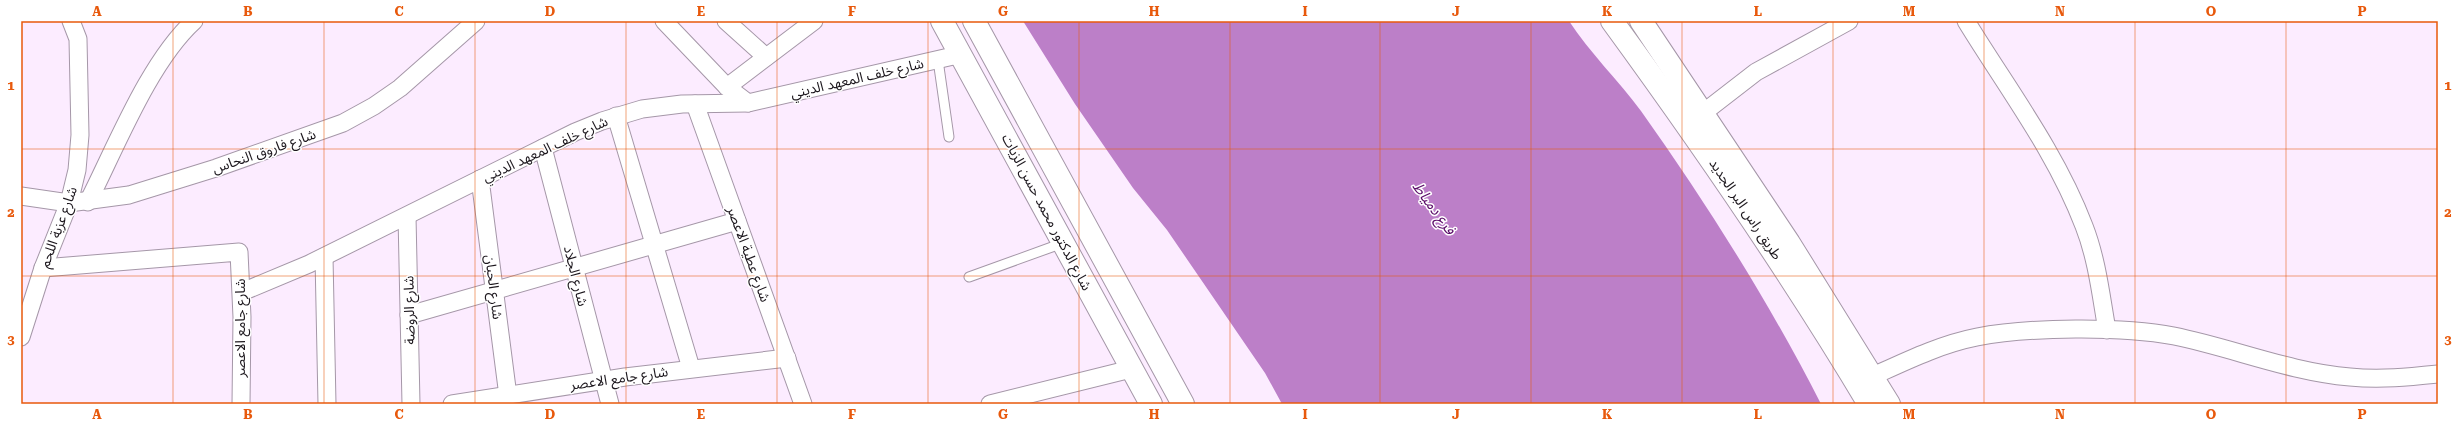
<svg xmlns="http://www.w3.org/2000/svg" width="2459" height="425" viewBox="0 0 2459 425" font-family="'Roboto Serif','Noto Sans Arabic',serif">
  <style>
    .water { fill: #bc7fc8 }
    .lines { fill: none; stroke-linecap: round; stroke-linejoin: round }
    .lane-casing { stroke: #a597a8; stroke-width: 11 }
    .street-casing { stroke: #a597a8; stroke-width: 19 }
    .secondary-casing { stroke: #a597a8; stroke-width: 24 }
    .lane { stroke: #fff; stroke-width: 9 }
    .street { stroke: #fff; stroke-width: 17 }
    .secondary { stroke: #fff; stroke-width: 22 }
    .grid { fill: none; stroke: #e8590c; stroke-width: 1; stroke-opacity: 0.55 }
    .labels { text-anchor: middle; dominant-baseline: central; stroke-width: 3; stroke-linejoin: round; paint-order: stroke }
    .street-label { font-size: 14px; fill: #1c171d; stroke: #fff }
    .water-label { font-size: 15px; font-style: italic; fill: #5b0d69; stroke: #fff }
    .neatline { fill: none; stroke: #e8590c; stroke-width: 1.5 }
    .grid-label { font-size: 13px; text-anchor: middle; font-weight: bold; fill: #e8590c }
  </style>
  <rect width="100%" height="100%" fill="#fcecff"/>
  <path class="water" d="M1023 21H1569C1590 53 1618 80 1641 111 1707 204 1769 302 1821 404H1282L1265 373 1167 230 1133 188 1075 104Z"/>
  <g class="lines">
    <defs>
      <g id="lane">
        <path d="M938 60 949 137"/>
        <path d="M969 277 1063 243"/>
      </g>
      <g id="street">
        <path d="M664 21 727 87 748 103"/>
        <path d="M726 21 766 57"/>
        <path d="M1966 21C2007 88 2056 152 2084 226 2097 259 2101 296 2107 330"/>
        <path d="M727 87 814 21"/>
        <path d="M695 104 803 404"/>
        <path d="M1703 113 1756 72 1849 21"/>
        <path d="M616 116 691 368"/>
        <path d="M543 148 610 404"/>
        <path d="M480 179 508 396"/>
        <path d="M21 196 69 203 129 195 216 168 343 123 374 106 400 88 476 21"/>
        <path d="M88 202C116 147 149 62 194 21"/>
        <path d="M407 216 411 404"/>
        <path d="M324 257 327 404"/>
        <path d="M43 268 239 252 242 317 241 404"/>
        <path d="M242 292 309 264 575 132 602 121 642 109 682 104 748 103 962 54"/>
        <path d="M409 315 737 221"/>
        <path d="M21 337 43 268 69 203 77 170 80 135 78 39 71 21"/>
        <path d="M1873 376C1906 361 1941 344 1977 337 2030 327 2121 326 2174 336 2233 348 2290 372 2350 377 2380 380 2409 377 2438 374"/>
        <path d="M452 404 625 377 787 358"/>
        <path d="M990 404 1131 369"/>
      </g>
      <g id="secondary">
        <path d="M942 21 1151 404"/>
        <path d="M974 21 1183 404"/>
        <path d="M1612 21C1704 147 1789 270 1869 404"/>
        <path d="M1641 21 1789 243 1889 404"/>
      </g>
    </defs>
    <use href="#lane" class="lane-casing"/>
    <use href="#street" class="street-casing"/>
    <use href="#secondary" class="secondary-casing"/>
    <use href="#lane" class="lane"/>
    <use href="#street" class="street"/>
    <use href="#secondary" class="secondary"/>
  </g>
  <path class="grid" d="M173 21V404M324 21V404M475 21V404M626 21V404M777 21V404M928 21V404M1079 21V404M1230 21V404M1380 21V404M1531 21V404M1682 21V404M1833 21V404M1984 21V404M2135 21V404M2286 21V404M21 149H2438M21 276H2438"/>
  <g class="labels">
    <g class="street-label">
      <text transform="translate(857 78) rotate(-13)">شارع خلف المعهد الديني</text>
      <text transform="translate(545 149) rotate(-25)">شارع خلف المعهد الديني</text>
      <text transform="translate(264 151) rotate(-19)">شارع فاروق النحاس</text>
      <text transform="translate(1746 209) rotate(56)">طريق راس البر الجديد</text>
      <text transform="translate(1047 212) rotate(62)">شارع الدكتور محمد حسن الزيات</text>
      <text transform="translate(58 227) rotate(-70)">شارع عزبة اللحم</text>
      <text transform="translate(749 254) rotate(70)">شارع عطية الاعصر</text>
      <text transform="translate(576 276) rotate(76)">شارع الجلاد</text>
      <text transform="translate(494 287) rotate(83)">شارع الحبان</text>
      <text transform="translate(409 310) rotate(-91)">شارع الروضة</text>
      <text transform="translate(240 328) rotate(-90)">شارع جامع الاعصر</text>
      <text transform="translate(619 378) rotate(-8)">شارع جامع الاعصر</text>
    </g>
    <g class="water-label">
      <text transform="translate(1434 208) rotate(54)">فرع دمياط</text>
    </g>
  </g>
  <rect width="2459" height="425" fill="none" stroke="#ffffff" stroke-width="44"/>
  <rect x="22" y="22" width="2415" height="381" class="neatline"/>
  <g class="grid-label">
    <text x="97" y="16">A</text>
    <text x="248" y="16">B</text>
    <text x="399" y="16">C</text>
    <text x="550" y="16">D</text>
    <text x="701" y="16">E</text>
    <text x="852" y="16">F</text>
    <text x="1003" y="16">G</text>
    <text x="1154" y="16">H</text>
    <text x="1305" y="16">I</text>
    <text x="1456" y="16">J</text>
    <text x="1607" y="16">K</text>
    <text x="1758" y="16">L</text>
    <text x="1909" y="16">M</text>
    <text x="2060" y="16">N</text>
    <text x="2211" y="16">O</text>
    <text x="2362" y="16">P</text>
    <text x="11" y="90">1</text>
    <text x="2448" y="90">1</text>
    <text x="11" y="217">2</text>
    <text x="2448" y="217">2</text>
    <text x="11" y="344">3</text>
    <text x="2448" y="344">3</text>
    <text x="97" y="419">A</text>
    <text x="248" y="419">B</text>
    <text x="399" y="419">C</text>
    <text x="550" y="419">D</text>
    <text x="701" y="419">E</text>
    <text x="852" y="419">F</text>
    <text x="1003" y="419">G</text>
    <text x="1154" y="419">H</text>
    <text x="1305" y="419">I</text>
    <text x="1456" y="419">J</text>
    <text x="1607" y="419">K</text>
    <text x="1758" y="419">L</text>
    <text x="1909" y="419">M</text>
    <text x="2060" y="419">N</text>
    <text x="2211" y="419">O</text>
    <text x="2362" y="419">P</text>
  </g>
</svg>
